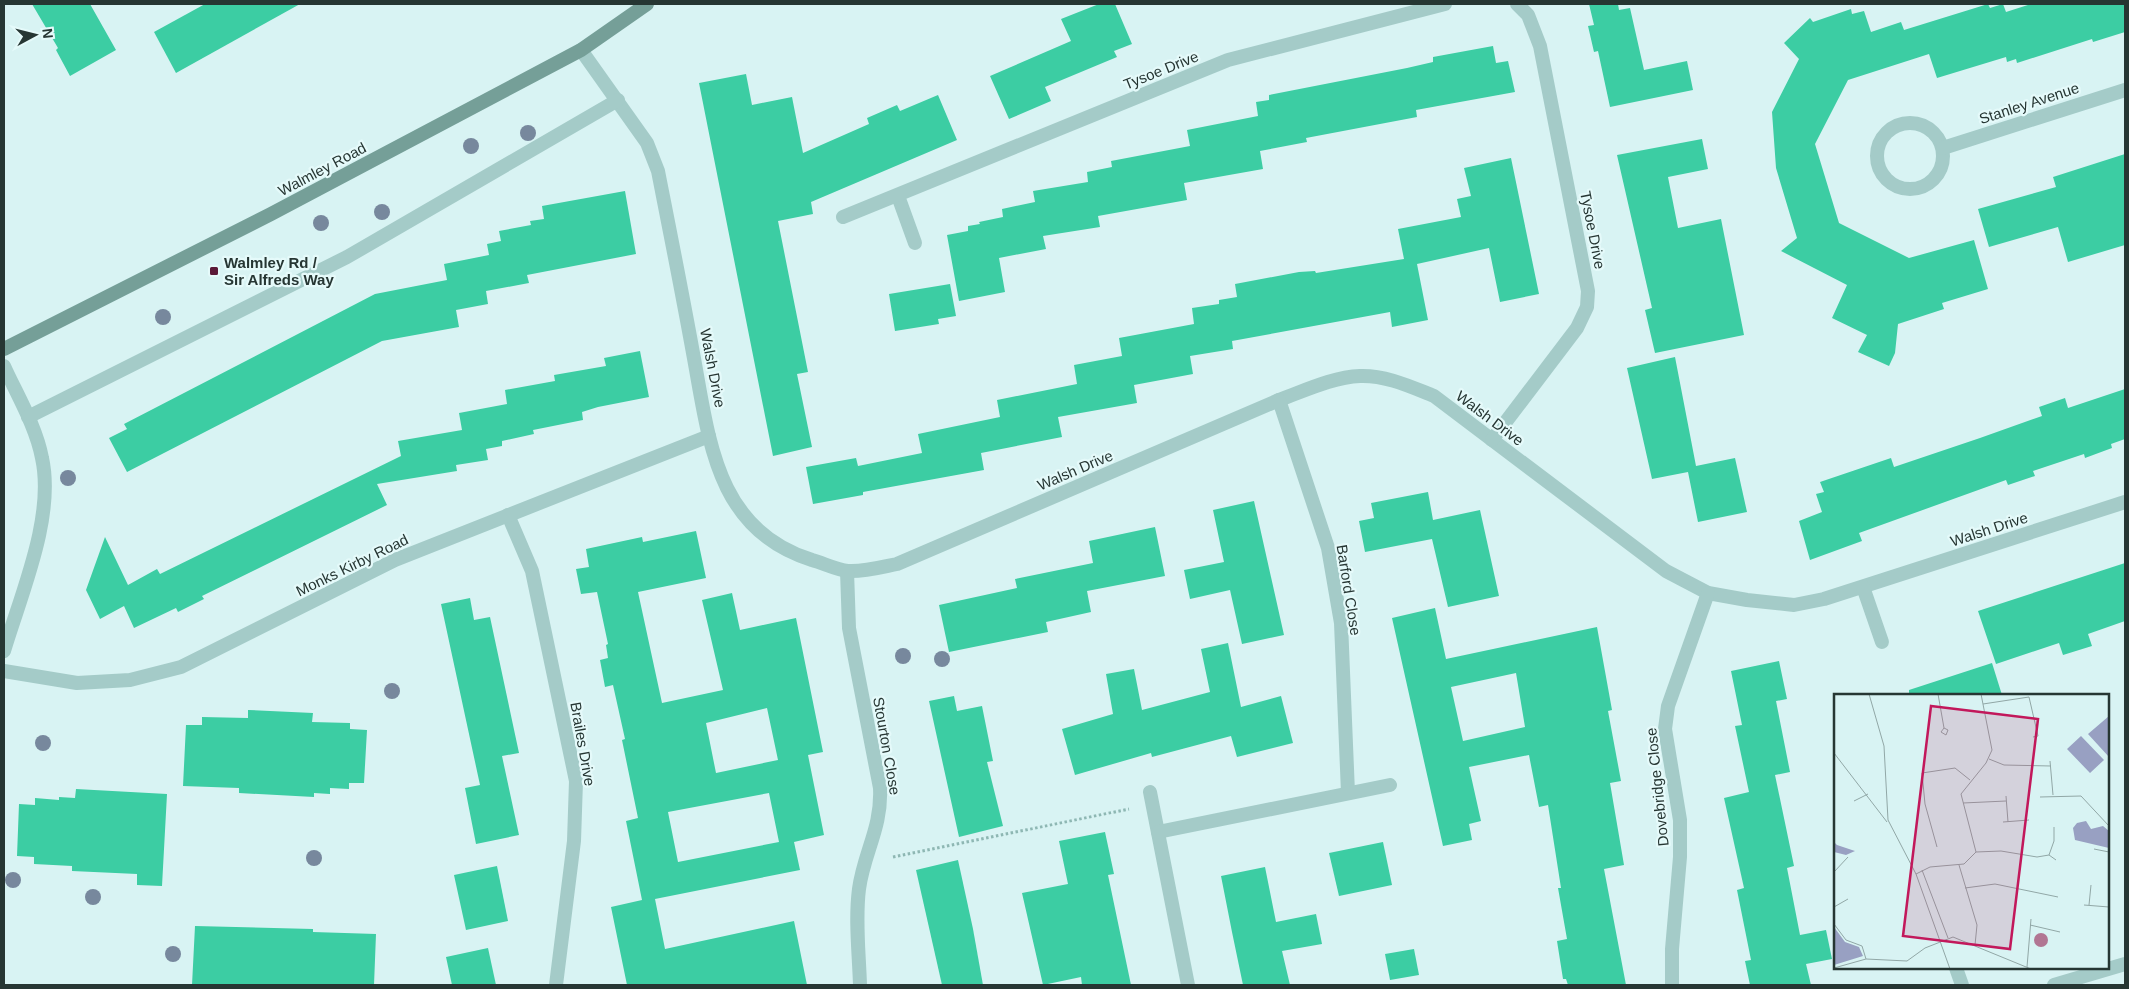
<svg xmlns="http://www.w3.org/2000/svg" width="2129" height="989" viewBox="0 0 2129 989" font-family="Arial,sans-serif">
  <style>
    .building { fill: #3ccda3; fill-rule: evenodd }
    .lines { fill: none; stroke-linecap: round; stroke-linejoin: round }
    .path { stroke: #8eb7b3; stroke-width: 3; stroke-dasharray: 2.5 2.5; stroke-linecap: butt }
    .minor { stroke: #a4cbc8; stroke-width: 14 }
    .secondary { stroke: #759f98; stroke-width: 14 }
    .tree { fill: #77889d }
    .poi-dot { fill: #5a1937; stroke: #e5fafa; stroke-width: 2 }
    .labels { text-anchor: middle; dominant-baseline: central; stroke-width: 4.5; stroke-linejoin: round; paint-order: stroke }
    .street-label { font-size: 15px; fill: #263633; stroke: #e5fafa }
    .poi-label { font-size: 15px; font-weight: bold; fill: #263633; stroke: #e5fafa; text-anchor: start }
    .inset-road { fill: none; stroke: #91a7a6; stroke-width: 1 }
    .view { fill: #c2185b; fill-opacity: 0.15; stroke: #c2185b; stroke-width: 2.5 }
    .inset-edge { fill: none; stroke: #263633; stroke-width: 2.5 }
  </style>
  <rect width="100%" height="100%" fill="#d8f3f3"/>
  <g class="building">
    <path d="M32 4H90L116 50 70 76 56 50 58 48Z"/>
    <path d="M205 4H300L176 73 154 32Z"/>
    <path d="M1099 4H1115L1132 44 1114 51 1117 57 1045 87 1051 101 1009 119 990 76 1071 41 1061 19Z"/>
    <path d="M1589 4H1618L1619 10 1630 8 1644 70 1687 61 1693 90 1610 107 1598 51 1594 52 1588 26 1594 25Z"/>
    <path d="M1988 4 1990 8 2003 4 2006 12 2031 4H2125V32L2093 42 2092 39 2017 63 2016 59 2007 62 2006 57 1937 78 1929 54 1848 80 1815 144 1839 223 1909 258 1974 240 1988 289 1942 303 1944 309 1898 324 1895 353 1889 366 1858 352 1867 335 1832 318 1847 285 1781 251 1797 238 1776 168 1772 112 1799 59 1784 43 1810 18 1813 22 1851 9 1852 14 1864 11 1871 32 1901 22 1904 30Z"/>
    <path d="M1493 46 1496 63 1508 61 1515 92 1416 110 1417 117 1306 138 1307 142 1260 151 1263 169 1184 183 1187 200 1098 216 1100 227 1043 236 1046 249 999 258 1005 292 959 301 947 235 968 231V226L980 224 979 222 1003 217 1002 209 1035 202 1033 191 1088 182 1087 172 1112 167 1111 161 1190 146 1187 130 1258 116 1256 102 1269 100V95L1407 68 1433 62V57Z"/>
    <path d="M746 74 752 105 792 97 803 153 869 124 867 118 897 105 900 111 938 95 957 140 811 202 813 214 778 221 808 372 797 374 812 447 773 456 699 83Z"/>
    <path d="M1702 139 1708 169 1668 177 1678 228 1721 219 1744 335 1655 353 1645 310 1652 308 1617 155Z"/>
    <path d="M2125 154V245L2068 262 2058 227 1989 247 1978 209 2056 187 2053 177Z"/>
    <path d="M1511 158 1539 294 1500 302 1489 248 1417 264 1428 320 1392 327 1390 312 1232 341 1233 349 1190 356 1193 374 1134 385 1137 403 1058 417 1062 437 981 453 984 470 863 492V495L813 504 806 467 856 458 858 466 922 453 918 434 1000 417 997 400 1077 384 1074 365 1122 356 1119 338 1194 324 1192 308 1219 304V300L1237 297 1235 284 1299 272 1315 271 1316 273 1404 259 1398 229 1461 217 1457 199 1471 196 1464 168Z"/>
    <path d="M625 191 636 254 527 275 529 283 486 291 488 304 456 310 459 327 382 341 127 472 109 438 127 429 124 424 375 294 447 280 444 264 489 255 487 244 501 241 499 231 531 225 530 221 544 219 542 206Z"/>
    <path d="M950 284 956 316 938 319 939 324 895 331 889 294Z"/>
    <path d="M640 351 649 397 598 407 582 412 583 420 533 430 534 434 502 441V446L486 449 488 460 456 465 457 471 377 484 387 505 202 596 204 599 178 612 176 608 134 628 124 606 100 619 86 590 105 537 128 585 157 569 160 574 401 456 398 441 462 430 459 413 507 404 505 390 555 381 554 375 606 366 604 358Z"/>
    <path d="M1675 357 1696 466 1735 458 1747 512 1698 522 1688 472 1652 479 1627 368Z"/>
    <path d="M2125 389V439L2111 444 2112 448 2085 458 2084 454 2033 471 2035 476 2008 485 2006 480 1859 533 1862 541 1810 560 1799 521 1822 512 1816 494 1824 492 1820 482 1891 458 1894 467 1980 438 2042 416 2039 407 2065 398 2068 408Z"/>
    <path d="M1428 492 1433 520 1480 510 1499 596 1448 607 1432 539 1365 552 1359 521 1374 518 1371 503Z"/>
    <path d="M1254 501 1284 635 1242 644 1230 590 1190 599 1184 570 1224 562 1213 510Z"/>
    <path d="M1155 527 1165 576 1087 591 1091 612 1046 622 1048 632 949 652 939 605 1017 588 1015 579 1093 563 1089 541Z"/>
    <path d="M696 531 706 578 638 592 662 703 723 690 702 600 732 593 740 630 796 618 823 752 808 755 824 835 794 842 800 870 655 899 665 949 794 921 807 985H627L611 907 642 900 626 821 638 818 622 740 625 739 613 685 605 687 600 660 608 658 606 645 608 644 597 592 581 594 576 569 589 567 586 549 642 537 643 542ZM767 708 778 760 716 773 706 723ZM769 793 779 842 678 862 668 812Z"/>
    <path d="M2125 563V621L2088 634 2092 646 2063 655 2059 643 1996 664 1978 611Z"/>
    <path d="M470 598 474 620 490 617 519 753 502 756 519 835 476 844 465 788 480 785 441 604Z"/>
    <path d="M1435 608 1446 659 1597 627 1612 710 1608 711 1621 781 1610 783 1624 865 1604 869 1626 985H1568L1566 979H1563L1557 941 1567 939 1558 888H1561L1548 805 1539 807 1529 755 1469 767 1481 821 1469 824 1472 840 1443 846 1392 618ZM1516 673 1525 727 1463 741 1451 687Z"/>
    <path d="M1228 643 1241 707 1281 696 1293 743 1237 757 1231 736 1152 757 1151 753 1075 775 1062 729 1113 714 1106 674 1134 669 1142 710 1210 692 1201 649Z"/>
    <path d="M1779 661 1787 699 1776 701 1790 772 1775 775 1794 866 1787 868 1800 935 1826 930 1832 959 1806 964 1811 985H1750L1745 961 1751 960 1737 890 1744 888 1724 798 1749 792 1735 726 1742 725 1731 671Z"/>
    <path d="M1992 663 2002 695H1909V690Z"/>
    <path d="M954 696 957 711 982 706 993 761 987 762 1003 826 959 837 929 701Z"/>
    <path d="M248 710 313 713 312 722 350 723V729L367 730 364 783H349V789L330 788V794L314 793V797L239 793V788L183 786 186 725H202V717L248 718Z"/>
    <path d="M76 789 167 794 162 886 137 885V874L72 871V866L34 864V857L17 856 19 804 35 805V798L59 800V797L75 798Z"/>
    <path d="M1105 832 1114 874 1108 875 1131 985H1082L1081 977 1043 985 1022 893 1068 884 1059 841Z"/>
    <path d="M1383 842 1392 885 1339 896 1329 853Z"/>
    <path d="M958 860 973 929 983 985H942L916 870Z"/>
    <path d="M497 866 508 921 466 930 454 875Z"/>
    <path d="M1265 867 1276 922 1316 914 1322 944 1282 951 1290 985H1243L1232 932 1221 876Z"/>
    <path d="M195 926 313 929V932L376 934 374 985H192Z"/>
    <path d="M488 948 496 985H452L446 957Z"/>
    <path d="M1414 949 1419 975 1390 980 1385 954Z"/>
  </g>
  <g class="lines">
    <path class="path" d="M893 857 1129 809"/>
    <g class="minor">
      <path d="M581 50 647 143 658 171C670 232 682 292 693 353 709 438 715 530 812 560 823 563 837 570 848 571 864 572 882 567 897 564L1279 400C1304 391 1333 377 1360 376 1386 375 1411 387 1434 396L1666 571 1708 593 1747 600 1794 605 1824 599 2125 502"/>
      <circle cx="1910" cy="156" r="33"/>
      <path d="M1943 148 2125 90"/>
      <path d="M898 196 915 243"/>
      <path d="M843 217 1228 60 1445 4"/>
      <path d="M4 366C17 395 36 426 42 458 55 517 21 594 4 651"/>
      <path d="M1279 400 1328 548 1341 623 1348 793"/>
      <path d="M28 417 347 257 618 100"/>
      <path d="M1492 440 1577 328 1587 307 1588 291 1540 46 1528 15 1517 4"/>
      <path d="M508 515 532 571 576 781 574 841 556 985"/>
      <path d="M847 571 849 628 880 788C882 828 864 852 859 889 855 920 859 953 860 985"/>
      <path d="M1863 587 1882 642"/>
      <path d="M4 671 77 683 130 680 181 667 395 560 709 436"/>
      <path d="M1150 792 1188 985"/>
      <path d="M1158 832 1390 785"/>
      <path d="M1956 968 1962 985"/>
      <path d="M1672 985V949L1680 857V820L1665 729 1668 706 1708 593"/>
      <path d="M2054 985 2125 964"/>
    </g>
    <path class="secondary" d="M4 349 271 214 581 50 647 4"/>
  </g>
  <g class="tree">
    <circle cx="528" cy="133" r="8"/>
    <circle cx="471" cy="146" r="8"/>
    <circle cx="382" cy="212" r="8"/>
    <circle cx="321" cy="223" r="8"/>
    <circle cx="163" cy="317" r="8"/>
    <circle cx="68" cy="478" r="8"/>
    <circle cx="903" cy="656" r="8"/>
    <circle cx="942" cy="659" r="8"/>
    <circle cx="392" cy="691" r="8"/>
    <circle cx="43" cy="743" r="8"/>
    <circle cx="314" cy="858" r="8"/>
    <circle cx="13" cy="880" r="8"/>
    <circle cx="93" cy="897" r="8"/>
    <circle cx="173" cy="954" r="8"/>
  </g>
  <rect class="poi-dot" x="209" y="266" width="10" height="10" rx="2.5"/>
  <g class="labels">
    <g class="street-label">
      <text transform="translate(1161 70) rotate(-22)">Tysoe Drive</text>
      <text transform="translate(2029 103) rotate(-18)">Stanley Avenue</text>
      <text transform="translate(322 169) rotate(-28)">Walmley Road</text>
      <text transform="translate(1593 230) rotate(79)">Tysoe Drive</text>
      <text transform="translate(713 368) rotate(79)">Walsh Drive</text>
      <text transform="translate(1490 418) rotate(37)">Walsh Drive</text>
      <text transform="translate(1075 470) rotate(-23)">Walsh Drive</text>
      <text transform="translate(1989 529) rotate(-18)">Walsh Drive</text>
      <text transform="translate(352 565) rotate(-26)">Monks Kirby Road</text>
      <text transform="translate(1349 590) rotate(81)">Barford Close</text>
      <text transform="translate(583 744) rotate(80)">Brailes Drive</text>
      <text transform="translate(887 746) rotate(80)">Stourton Close</text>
      <text transform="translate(1657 787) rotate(-96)">Dovebridge Close</text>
    </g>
    <g class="poi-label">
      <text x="224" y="262">Walmley Rd /<tspan x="224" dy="17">Sir Alfreds Way</tspan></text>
    </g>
  </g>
  <g transform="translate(1834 694)">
    <rect width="275" height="275" fill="#d8f3f3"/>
    <path d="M275 22V63L254 40ZM247 42 270 66 256 79 233 55ZM252 127 257 135 269 132 275 137V154L241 146 239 134 243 129ZM0 148 3 151 21 157 12 161 0 158ZM0 233 11 248 25 253 29 262 0 271Z" fill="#98a0c2"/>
    <path d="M200 246a7 7 0 1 1 14 0a7 7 0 1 1-14 0Z" fill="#b17693"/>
    <path class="inset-road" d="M35 0 50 52 54 126 82 180 116 275M104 0 110 34 114 36 112 41 107 38 110 34M149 10 195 3 204 42 199 43M0 59 53 128M155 65 170 71 217 72M216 67 219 101M172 102 174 128M206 103 247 102 275 132M20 107 34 100M129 109 172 107M169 128 195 126M103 153 91 110 88 79 121 74 136 86M260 155 275 158M142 158 167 157 203 163 215 161 222 166M215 161 220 147V133M125 171 143 231 141 251M88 176 114 244M0 178 14 163M82 180 96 173 130 170 142 158 127 100 152 69 158 56 147 0M131 194 161 190 224 203M250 211 275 213M255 211 257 191M0 213 14 205M0 230 12 246 28 252 32 265M196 231 226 238M193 273 197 225M0 274 32 265 73 267 91 254 119 243 197 275"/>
    <path class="view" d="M97 12 204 25 176 255 69 242Z"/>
    <rect width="275" height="275" class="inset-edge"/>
  </g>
  <rect width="2129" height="989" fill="none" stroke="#263633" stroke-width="10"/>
  <g transform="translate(35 35) rotate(83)" stroke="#e5fafa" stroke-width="4" paint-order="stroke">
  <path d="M0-4L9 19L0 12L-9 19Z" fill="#263633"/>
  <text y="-8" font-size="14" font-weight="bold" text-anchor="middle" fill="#263633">N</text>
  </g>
</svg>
